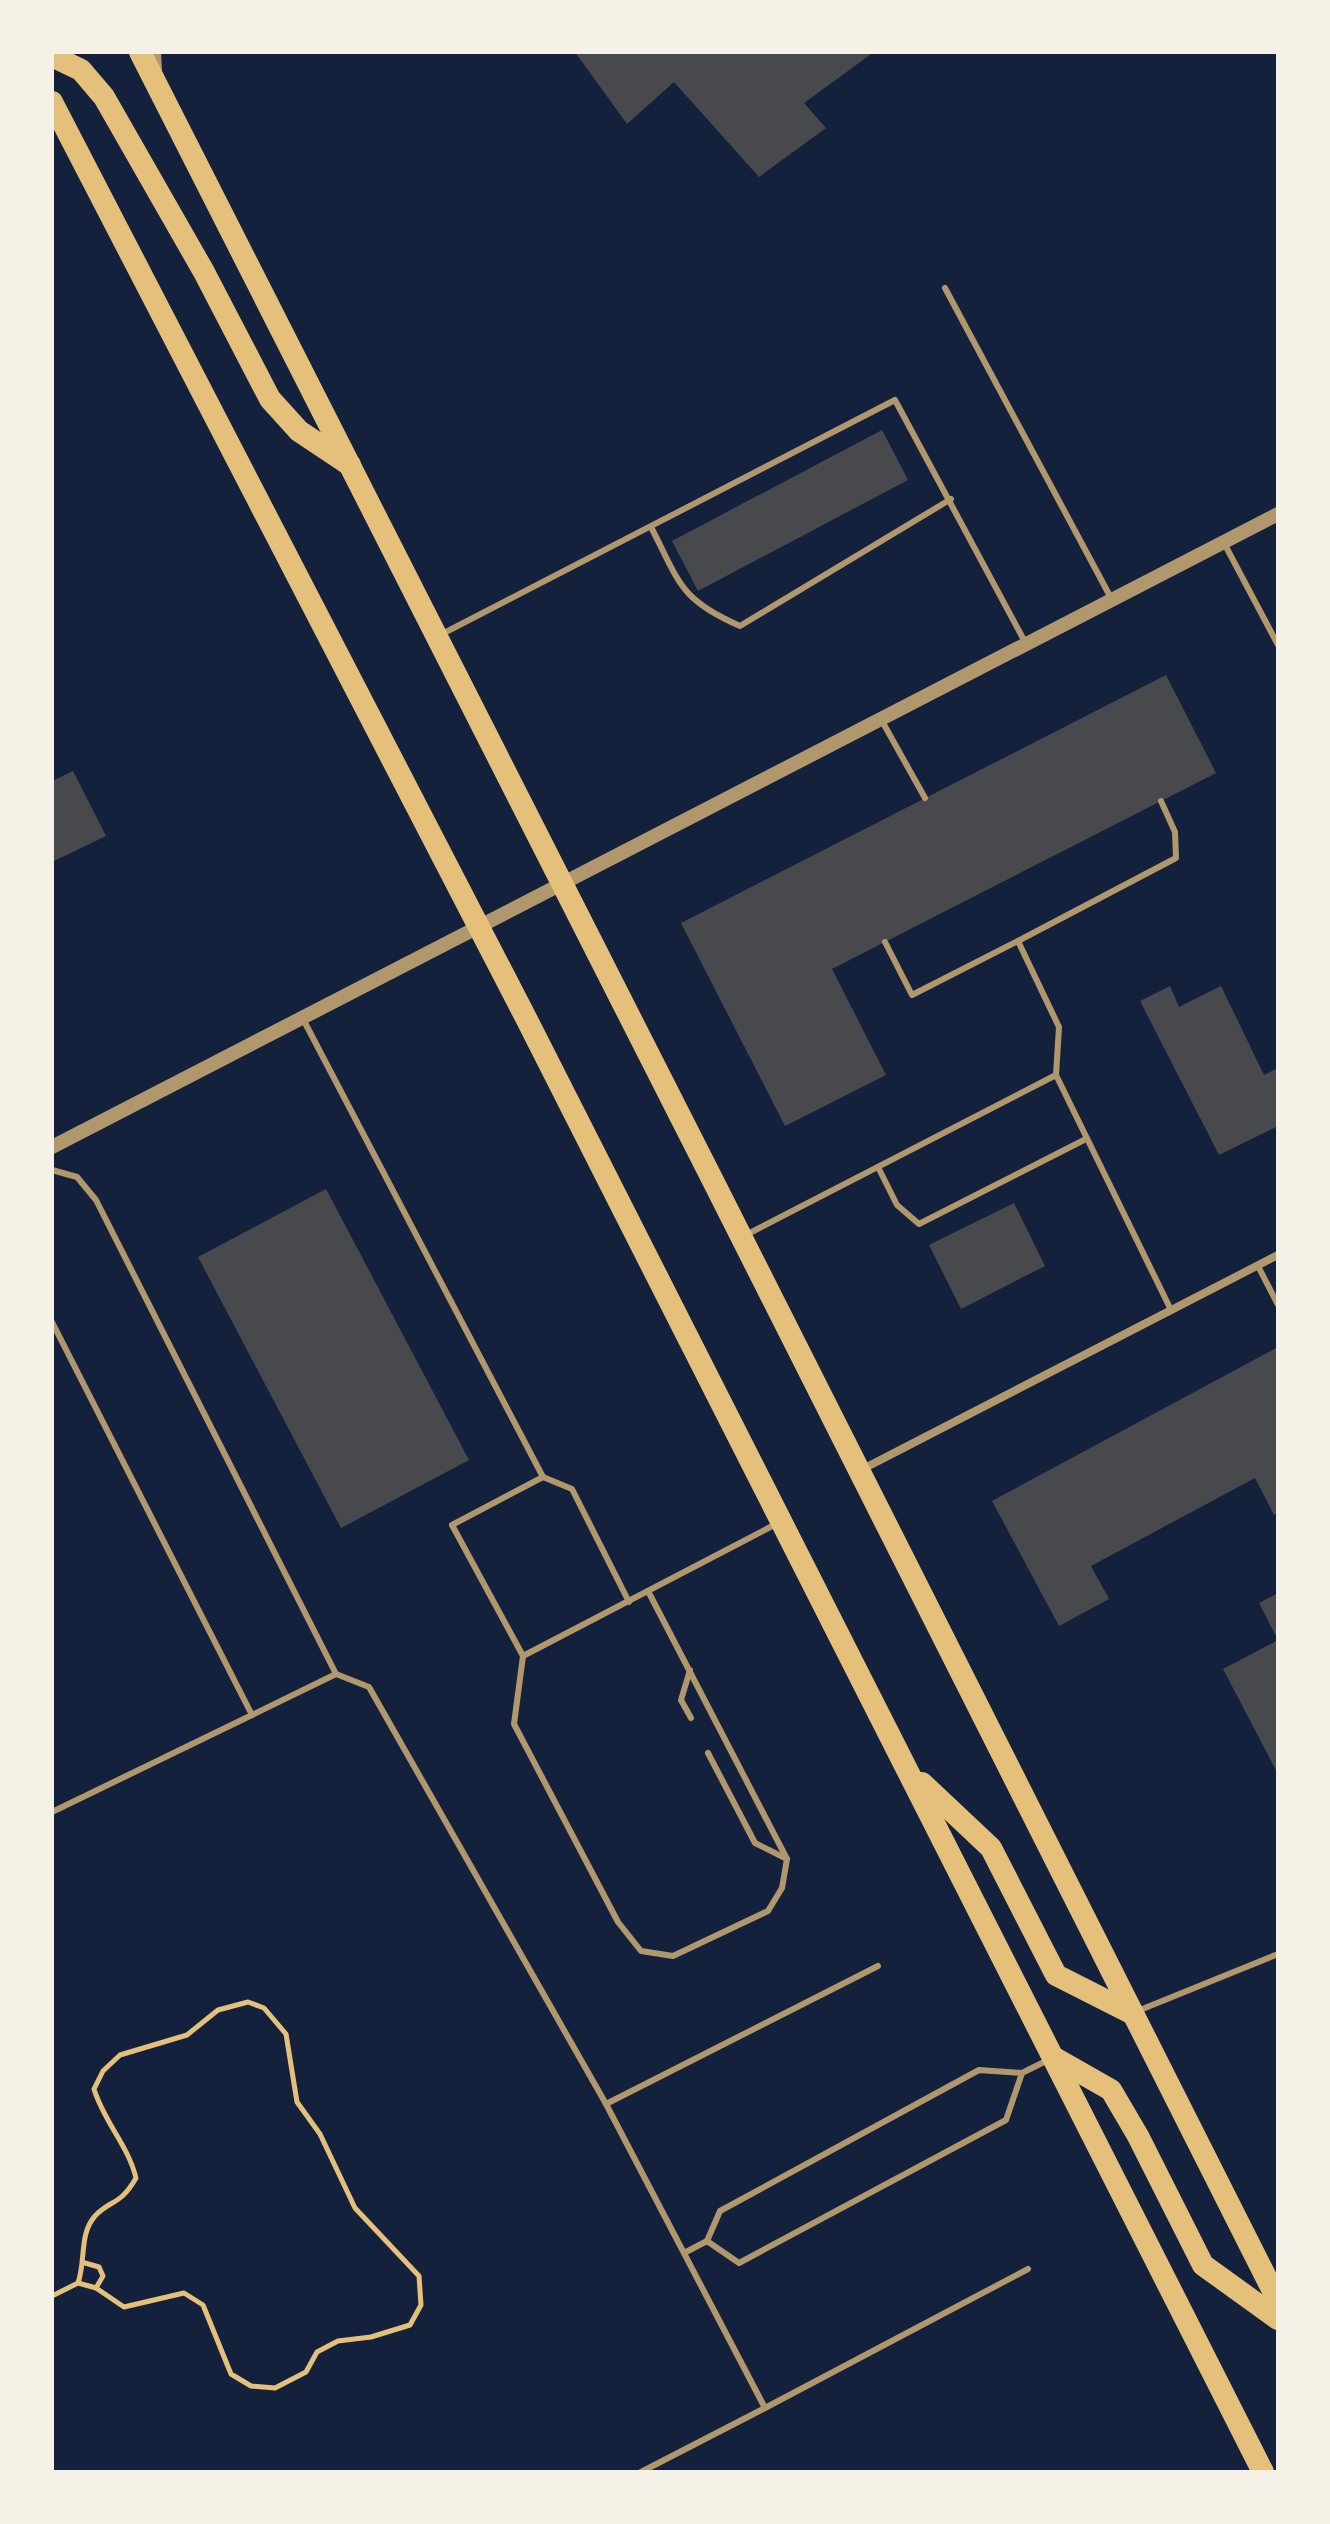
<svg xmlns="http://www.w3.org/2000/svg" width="1330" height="2524" viewBox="0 0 1330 2524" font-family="Rubik,sans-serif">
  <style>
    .building { fill: #48494c }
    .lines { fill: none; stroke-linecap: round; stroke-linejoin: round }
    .path { stroke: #e5c07b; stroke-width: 5 }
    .service { stroke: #b1986c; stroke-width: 6 }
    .minor { stroke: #b1986c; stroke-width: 8 }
    .tertiary { stroke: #b1986c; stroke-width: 14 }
    .trunk { stroke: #e5c07b; stroke-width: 22 }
  </style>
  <rect width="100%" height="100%" fill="#14213d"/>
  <g class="building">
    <path d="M575 52H874L804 103 826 128 759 177 674 82 627 124Z"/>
    <path d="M882 430 908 480 698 591 672 541Z"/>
    <path d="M1166 675 1216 773 832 969 886 1075 785 1126 681 923Z"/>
    <path d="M73 771 106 836 52 862V781Z"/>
    <path d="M1170 986 1179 1007 1221 986 1264 1075 1278 1068V1126L1219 1155 1140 1001Z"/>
    <path d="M326 1189 469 1460 341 1528 198 1257Z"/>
    <path d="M1014 1203 1045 1266 961 1309 929 1245Z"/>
    <path d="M1278 1347V1513L1274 1515 1255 1478 1091 1566 1109 1599 1059 1626 992 1501Z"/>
    <path d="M1278 1593V1774L1223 1669 1278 1640 1259 1603Z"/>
  </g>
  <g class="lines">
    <g class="path">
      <path d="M78 2283 96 2288"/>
      <path d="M52 2296 78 2283C86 2260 79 2234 95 2216 111 2199 120 2206 136 2178 128 2145 104 2122 94 2089L103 2071 120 2055 187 2035 218 2010 248 2002 264 2008 286 2034 297 2102 320 2134 355 2208 419 2276 421 2305 410 2325 371 2337 338 2341 317 2352 306 2372 275 2388 251 2386 231 2374 203 2305 184 2293 124 2307 96 2288 103 2276 99 2267 85 2263"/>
    </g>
    <g class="service">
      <path d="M945 288 1111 598"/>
      <path d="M651 527C680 583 679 599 740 626L951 499"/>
      <path d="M1224 543 1278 645"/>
      <path d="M442 634 895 400 1025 642"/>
      <path d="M882 721 925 798"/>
      <path d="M1161 801 1175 832 1176 858 1018 941 1059 1027 1056 1075 1171 1310"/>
      <path d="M885 942 912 995 1018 941"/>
      <path d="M303 1019 543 1477"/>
      <path d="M878 1167 897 1205 919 1224 1086 1139"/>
      <path d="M52 1170 77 1177 96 1200 336 1674"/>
      <path d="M746 1235 1056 1075"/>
      <path d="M1258 1266 1278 1305"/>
      <path d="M52 1322 252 1715 336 1674 369 1687 606 2104 765 2408 1028 2269"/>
      <path d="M629 1602 572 1489 543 1477 452 1525 523 1656 514 1724 618 1922 641 1951 673 1956 768 1911 782 1888 787 1859 648 1591"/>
      <path d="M523 1656 776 1524"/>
      <path d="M690 1670 681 1700 691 1718"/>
      <path d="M708 1753 755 1843 787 1859"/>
      <path d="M52 1812 252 1715"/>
      <path d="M1135 2012 1278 1954"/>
      <path d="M606 2104 878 1966"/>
      <path d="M707 2241 739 2263 1006 2120 1022 2073"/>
      <path d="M686 2252 707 2241 720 2211 979 2070 1022 2073 1050 2059"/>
      <path d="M641 2472 765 2408"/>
    </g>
    <g class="minor">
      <path d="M157 52 158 70"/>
      <path d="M859 1471 1278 1255"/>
    </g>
    <path class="tertiary" d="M52 1147 1278 514"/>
    <g class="trunk">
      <path d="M140 52C525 799 897 1552 1278 2301"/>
      <path d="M52 56 81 70 104 97 204 272 270 399 299 431 350 465"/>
      <path d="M52 102 526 1018 1263 2472"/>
      <path d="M922 1783 991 1848 1056 1975 1131 2013"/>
      <path d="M1053 2057 1111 2090 1138 2136 1203 2265 1278 2319"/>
    </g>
  </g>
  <rect width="1330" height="2524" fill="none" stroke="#f6f1e7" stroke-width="108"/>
</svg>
